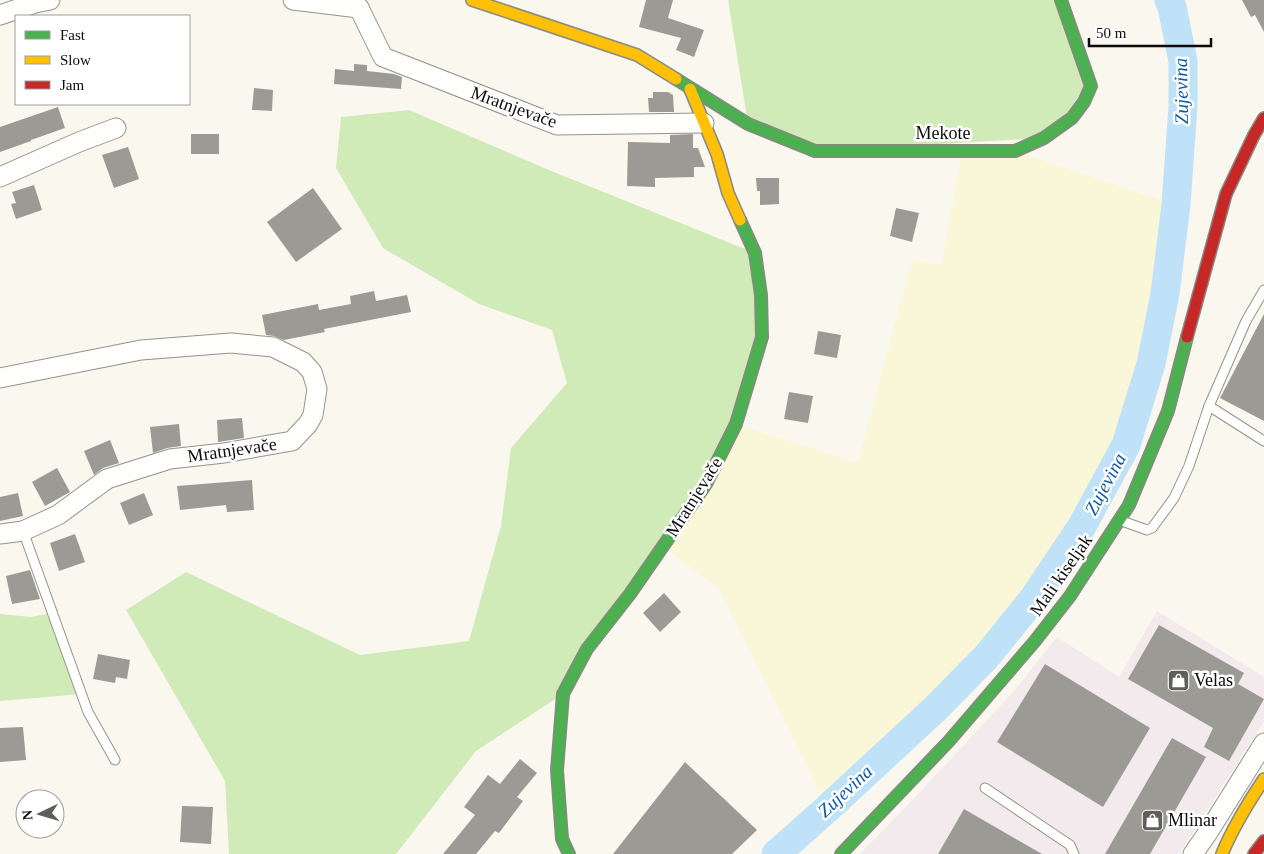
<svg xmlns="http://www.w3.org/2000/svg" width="1264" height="854" viewBox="0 0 1264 854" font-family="'Times New Roman',serif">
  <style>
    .industrial { fill: #f2eaec }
    .farmland { fill: #f9f7d8 }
    .forest { fill: #d0ebb8 }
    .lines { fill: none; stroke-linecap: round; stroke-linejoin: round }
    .river { stroke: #c0e2f8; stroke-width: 29 }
    .building { fill: #9c9a94 }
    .lane-casing { stroke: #93928d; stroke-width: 11 }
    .street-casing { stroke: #93928d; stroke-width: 21 }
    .fast-casing { stroke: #898884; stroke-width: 14 }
    .slow-casing { stroke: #898884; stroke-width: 14 }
    .jam-casing { stroke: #898884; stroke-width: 14 }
    .lane { stroke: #fefefc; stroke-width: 9 }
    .street { stroke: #fefefc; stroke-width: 19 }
    .fast { stroke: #4caf50; stroke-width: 11 }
    .slow { stroke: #ffc107; stroke-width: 11 }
    .jam { stroke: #c62828; stroke-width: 11 }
    .labels { text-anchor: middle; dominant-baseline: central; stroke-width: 5; stroke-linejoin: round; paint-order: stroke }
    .street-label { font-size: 18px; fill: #0b0b0b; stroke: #fff }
    .poi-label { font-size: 18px; fill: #0b0b0b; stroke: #fff; text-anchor: start }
    .water-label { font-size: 19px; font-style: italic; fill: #0959a8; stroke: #fff }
  </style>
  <rect width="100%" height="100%" fill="#faf8ee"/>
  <path class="industrial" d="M1157 611 1264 677V722L1179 854H860L920 792 1014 691 1057 637 1119 677Z"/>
  <path class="farmland" d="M962 151H1015L1176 205 1165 294 1151 364 1126 445 1082 526 1033 599 987 656 936 708 828 808 719 588 663 547 736 424 858 463 912 260 942 265Z"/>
  <g class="forest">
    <path d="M728 0H1061L1091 86 1044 138 815 151 748 124Z"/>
    <path d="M409 110 549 170 755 253 762 337 736 424 563 694 476 751 396 854H229L225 781 126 610 186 572 360 655 469 641 501 526 511 448 567 383 552 330 479 304 383 248 336 168 341 117Z"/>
    <path d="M52 613 82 694 0 701V614L31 617Z"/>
  </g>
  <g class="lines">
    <path class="river" d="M776 854 828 808 936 708 987 656 1033 599 1082 526 1126 445 1151 364 1165 294 1176 205 1183 106V61L1172 7 1169 0"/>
  </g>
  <g class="building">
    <path d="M646 0H673L668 18 704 30 694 57 676 50 681 38 639 27Z"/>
    <path d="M1242 0H1264V32L1255 15 1251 17Z"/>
    <path d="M354 64 367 65V71L394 74 402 77 401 89 334 84 335 69 354 71Z"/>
    <path d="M254 88 273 90 272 111 252 110Z"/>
    <path d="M653 92H668L673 95 674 112H649L648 98H653Z"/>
    <path d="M58 107 65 128 31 140V141L0 152V127Z"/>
    <rect x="191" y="134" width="28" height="20"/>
    <path d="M693 134V148H698L705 167H694V177L655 178V187L627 186 628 142 670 143V135Z"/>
    <path d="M128 147 139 179 114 188 102 155Z"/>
    <path d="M756 178H779V204L760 205V191H757Z"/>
    <path d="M34 185 42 210 16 219 11 204 16 203 12 192Z"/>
    <path d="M313 188 342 229 296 262 267 222Z"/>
    <path d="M896 208 919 213 912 242 890 236Z"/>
    <path d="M374 291 376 301 407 295 411 312 324 329 325 332 284 340 274 336 266 335 262 315 318 304 319 310 351 304 350 296Z"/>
    <path d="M1264 314V421L1220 398Z"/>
    <path d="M818 331 841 335 837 358 814 354Z"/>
    <path d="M789 392 813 396 808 423 784 419Z"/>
    <path d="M242 418 244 438 218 442 217 420Z"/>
    <path d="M179 424 181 446 167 448 153 453 150 427Z"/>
    <path d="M110 440 119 463 103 468 94 475 84 451Z"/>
    <path d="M57 468 70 492 45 506 32 482Z"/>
    <path d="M252 480 254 510 227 512 226 505 180 510 177 486Z"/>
    <path d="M18 493 23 516 0 521V497Z"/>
    <path d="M144 493 153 515 129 525 120 503Z"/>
    <path d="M75 534 85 562 59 571 50 543Z"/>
    <path d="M30 570 40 599 12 604 6 576Z"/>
    <path d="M664 593 681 612 660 632 643 613Z"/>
    <path d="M1159 625 1244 673 1238 684 1264 699 1229 761 1204 747 1213 728 1128 679Z"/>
    <path d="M98 654 130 660 127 679 116 677 115 683 93 679Z"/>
    <path d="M1045 664 1150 728 1103 807 997 742Z"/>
    <path d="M23 727 26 760 0 762V728Z"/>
    <path d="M1172 738 1206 757 1150 854H1105Z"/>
    <path d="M520 759 537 773 517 797 523 801 499 833 495 831 476 854H443L475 815 464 807 488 775 500 784Z"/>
    <path d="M685 762 757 830 732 854H613Z"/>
    <path d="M182 806 213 807 211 844 180 842Z"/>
    <path d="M964 809 1042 854H938Z"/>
  </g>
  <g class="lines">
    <defs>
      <g id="lane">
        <path d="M1209 406 1264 441"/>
        <path d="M1122 521 1147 530 1152 528 1174 498 1189 466 1209 406 1246 321 1264 290"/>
        <path d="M23 531 88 712 115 760"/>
        <path d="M985 788 1070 845 1074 854"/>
      </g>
      <g id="street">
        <path d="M293 0 359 8"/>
        <path d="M359 8 383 57 557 125 704 123"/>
        <path d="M0 15 35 3 50 0"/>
        <path d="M0 177 79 142 116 128"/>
        <path d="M0 378 141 350 231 343 273 347 303 362 312 372 317 389 313 415 308 424 292 441 224 453 170 459 107 479 58 515 23 531 0 534"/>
        <path d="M1193 854 1209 831 1264 743"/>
      </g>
      <g id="fast">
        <path d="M676 79 748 124 815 151H1015L1044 138 1072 118 1084 102 1091 86 1061 0"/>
        <path d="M569 854 562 839 557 770 563 694 587 649 630 594 706 484 736 424 762 337 761 295 755 253 740 220"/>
        <path d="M841 854 949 741 1035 641 1070 596 1129 505 1168 411 1187 337"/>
      </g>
      <g id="slow">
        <path d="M472 0 637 55 676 79"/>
        <path d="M690 89 717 154 728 193 740 220"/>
        <path d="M1222 854C1233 827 1248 803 1264 779"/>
      </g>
      <g id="jam">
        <path d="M1187 337 1226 194 1254 135 1264 118"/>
        <path d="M1254 854 1264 841"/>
      </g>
    </defs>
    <use href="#lane" class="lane-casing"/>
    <use href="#street" class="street-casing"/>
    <use href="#fast" class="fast-casing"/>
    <use href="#slow" class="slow-casing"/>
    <use href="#jam" class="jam-casing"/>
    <use href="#lane" class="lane"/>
    <use href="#street" class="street"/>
    <use href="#fast" class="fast"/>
    <use href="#slow" class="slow"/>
    <use href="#jam" class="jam"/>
  </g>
  <defs>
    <symbol id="shop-square" viewBox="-11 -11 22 22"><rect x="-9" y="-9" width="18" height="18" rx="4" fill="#5f5e5a" stroke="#fff"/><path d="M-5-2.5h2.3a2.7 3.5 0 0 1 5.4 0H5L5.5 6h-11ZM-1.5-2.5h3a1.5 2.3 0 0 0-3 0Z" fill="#fff"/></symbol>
  </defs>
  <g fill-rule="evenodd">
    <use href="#shop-square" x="1166" y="668" width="25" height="25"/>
    <use href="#shop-square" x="1140" y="808" width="25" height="25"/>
  </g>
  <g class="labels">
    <g class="street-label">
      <text transform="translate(514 107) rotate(20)">Mratnjevače</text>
      <text x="943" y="133">Mekote</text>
      <text transform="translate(232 450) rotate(-8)">Mratnjevače</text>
      <text transform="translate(694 497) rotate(-58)">Mratnjevače</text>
      <text transform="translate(1061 575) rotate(-55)">Mali kiseljak</text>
    </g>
    <g class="poi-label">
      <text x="1194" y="680">Velas</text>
      <text x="1168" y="820">Mlinar</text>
    </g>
    <g class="water-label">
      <text transform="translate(1181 91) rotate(-91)">Zujevina</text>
      <text transform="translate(1105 484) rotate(-62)">Zujevina</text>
      <text transform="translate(845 791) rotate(-43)">Zujevina</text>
    </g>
  </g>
  <rect x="15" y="15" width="175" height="90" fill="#ffffff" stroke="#9d9d9d"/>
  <rect x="25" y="31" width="25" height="8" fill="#4caf50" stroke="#9d9d9d"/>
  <text x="60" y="40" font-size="15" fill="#0b0b0b">Fast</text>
  <rect x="25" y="56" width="25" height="8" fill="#ffc107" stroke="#9d9d9d"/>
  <text x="60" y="65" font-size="15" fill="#0b0b0b">Slow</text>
  <rect x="25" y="81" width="25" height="8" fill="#c62828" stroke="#9d9d9d"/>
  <text x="60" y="90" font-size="15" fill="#0b0b0b">Jam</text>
  <g transform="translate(40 814) rotate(265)"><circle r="24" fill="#ffffff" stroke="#9d9d9d"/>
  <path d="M0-4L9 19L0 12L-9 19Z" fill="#5f5e5a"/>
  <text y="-8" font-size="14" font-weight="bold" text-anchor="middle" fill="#0b0b0b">N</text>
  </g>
  <path d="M1089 38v8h122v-8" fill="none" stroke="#0b0b0b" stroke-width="2.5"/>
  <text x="1096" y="38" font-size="15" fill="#0b0b0b" stroke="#ffffff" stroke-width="4" paint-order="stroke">50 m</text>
</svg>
